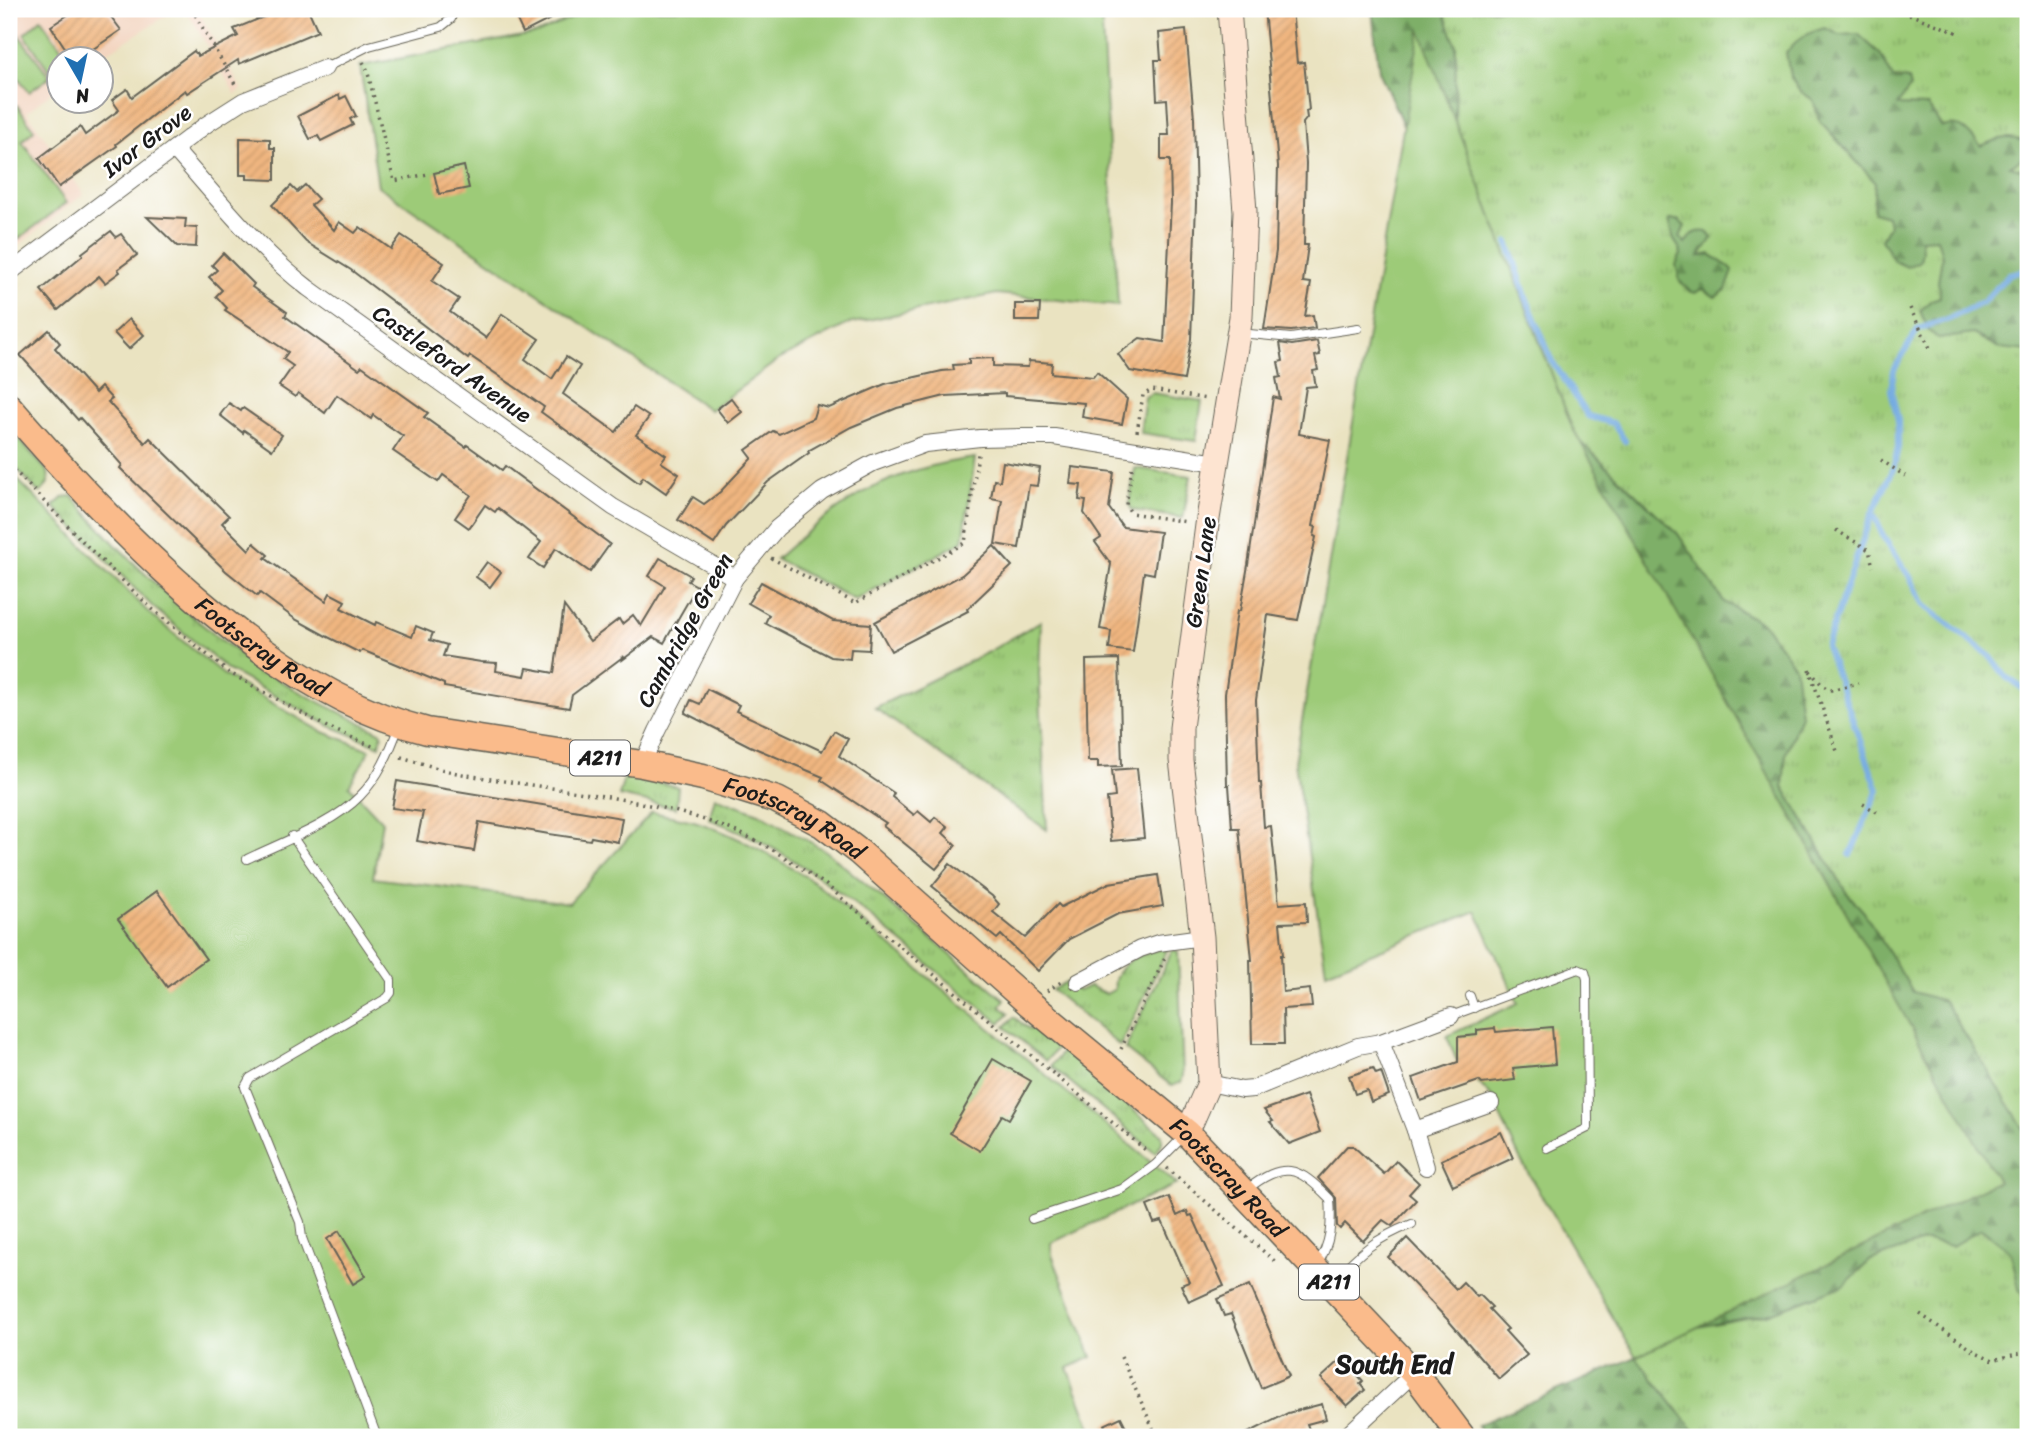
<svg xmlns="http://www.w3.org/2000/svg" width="2037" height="1446" viewBox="0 0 2037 1446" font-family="Sriracha,sans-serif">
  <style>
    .built { fill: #f3d4bf }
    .grass { fill: url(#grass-tufts); stroke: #5c744a; stroke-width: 2 }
    .forest { fill: url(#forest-firs); stroke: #4d6642; stroke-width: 2 }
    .green { fill: #9dcb78; stroke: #5c744a; stroke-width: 2 }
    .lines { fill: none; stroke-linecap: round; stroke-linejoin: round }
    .stream { stroke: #6fa8df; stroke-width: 6 }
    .building { fill: url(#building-hatch) }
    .lane-casing { stroke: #646256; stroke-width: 10 }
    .street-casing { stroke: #646256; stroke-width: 18 }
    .secondary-casing { stroke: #646256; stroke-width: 25 }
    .primary-casing { stroke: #646256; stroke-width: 29 }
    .path { stroke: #646256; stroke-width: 3.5; stroke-dasharray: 2 5; stroke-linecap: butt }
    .lane { stroke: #fff; stroke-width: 8 }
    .street { stroke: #fff; stroke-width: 16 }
    .secondary { stroke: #fde4d1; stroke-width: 23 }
    .primary { stroke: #fabb8b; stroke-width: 26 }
    .labels { text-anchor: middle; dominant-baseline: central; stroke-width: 5; stroke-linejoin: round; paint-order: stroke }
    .shield { fill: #fff; stroke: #606060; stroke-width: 2 }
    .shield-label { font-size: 21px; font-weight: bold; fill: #1c1c1c }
    .street-label { font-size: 23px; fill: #1c1c1c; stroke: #fff }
    .quarter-label { font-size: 26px; font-weight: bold; fill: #1c1c1c; stroke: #fff }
  </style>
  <defs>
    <pattern id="grass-tufts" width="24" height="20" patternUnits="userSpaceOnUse" patternTransform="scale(1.75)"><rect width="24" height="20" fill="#9dcb78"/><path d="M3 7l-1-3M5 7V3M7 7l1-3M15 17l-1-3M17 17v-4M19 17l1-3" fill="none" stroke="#87ae67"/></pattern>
    <pattern id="forest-firs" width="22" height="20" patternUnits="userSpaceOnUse" patternTransform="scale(1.75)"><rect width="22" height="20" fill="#7eaf68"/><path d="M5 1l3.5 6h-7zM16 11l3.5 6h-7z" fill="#668e55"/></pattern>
    <pattern id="building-hatch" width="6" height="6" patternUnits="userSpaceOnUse" patternTransform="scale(1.75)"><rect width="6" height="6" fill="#f0b680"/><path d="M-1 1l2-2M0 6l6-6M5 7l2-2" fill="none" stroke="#cd9c6e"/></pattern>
  </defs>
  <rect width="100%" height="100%" fill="#fff"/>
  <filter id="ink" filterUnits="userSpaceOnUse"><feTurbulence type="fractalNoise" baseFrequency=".0143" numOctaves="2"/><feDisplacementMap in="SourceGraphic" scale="14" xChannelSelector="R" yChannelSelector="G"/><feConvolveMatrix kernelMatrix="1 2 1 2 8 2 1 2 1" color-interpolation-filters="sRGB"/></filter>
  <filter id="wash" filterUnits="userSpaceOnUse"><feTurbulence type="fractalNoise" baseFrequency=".00686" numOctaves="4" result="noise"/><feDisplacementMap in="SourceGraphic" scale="28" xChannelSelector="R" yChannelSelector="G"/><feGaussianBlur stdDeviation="1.57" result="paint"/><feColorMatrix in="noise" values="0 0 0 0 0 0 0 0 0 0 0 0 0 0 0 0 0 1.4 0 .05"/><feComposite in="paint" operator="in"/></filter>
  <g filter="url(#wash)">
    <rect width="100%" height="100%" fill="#eae3c1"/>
    <g class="built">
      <path d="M9 9H177L97 59 60 60 59 86 27 112 84 194 9 253Z"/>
      <path d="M186 9H197L242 90 235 94Z"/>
    </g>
    <g class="grass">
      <path d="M1417 9H2028V1437H1699L1636 1357 1998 1180 1572 427 1420 30Z"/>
      <path d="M1152 393 1202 401 1196 441 1140 433 1145 397Z"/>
      <path d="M9 428 48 472C50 482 47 487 39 493L9 460Z"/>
      <path d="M1135 468 1191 476 1183 518 1132 510 1129 504Z"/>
      <path d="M72 496C126 561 197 626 267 673 303 696 344 714 382 733L380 746 330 726 228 670 153 607 53 506 64 497Z"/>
      <path d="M1041 621 1039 674 1047 830 875 708 988 652Z"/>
      <path d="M625 775 678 787 676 808 619 796Z"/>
      <path d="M715 797 759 813 826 851 1005 1000 1000 1006 1009 1013 1000 1023C964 994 928 964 893 935 832 885 783 846 709 819Z"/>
      <path d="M1168 948 1120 1046 1052 990 1066 982 1078 991 1090 986 1106 994 1115 989C1111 963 1146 950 1168 948Z"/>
      <path d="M1172 950 1178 951 1183 1076 1181 1082 1172 1086 1125 1049Z"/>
      <path d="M1014 1017 1030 1030 1034 1026 1059 1046 1046 1061 1005 1027Z"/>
      <path d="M1064 1050 1162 1135V1143L1156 1153 1051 1066Z"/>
    </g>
    <g class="forest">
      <path d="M1372 9H1443L1456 46 1455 120 1471 227 1538 389 1580 441 1678 534 1724 602 1764 624 1795 667 1801 715 1786 753 1783 786 1846 892 1864 912 1913 992 1944 1001 2028 1135V1306L2019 1289 2011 1252 1981 1229 1952 1246 1926 1241 1871 1260 1843 1286 1767 1314 1681 1330 1469 272 1379 71Z"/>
      <path d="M1825 28 1840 35 1858 34 1880 54 1893 78 1908 80 1910 88 1897 105 1928 106 1942 127C1963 121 1967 132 1981 146 2000 138 2007 135 2026 142L2028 155 2010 166 2028 171V351L1999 348 1973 334 1939 339 1929 331 1920 311 1931 300 1940 297 1938 282 1942 256 1937 238 1921 239 1922 251 1920 261 1907 267 1894 261 1881 239 1889 225 1887 216 1873 212 1875 182 1820 121 1813 100 1800 91 1790 76 1786 53C1797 38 1807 33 1825 28Z"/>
      <path d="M1669 220H1678L1685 226 1680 237 1685 243C1692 234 1695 230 1707 232L1712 238 1700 256 1711 254C1718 262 1727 263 1733 271L1726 290 1715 297 1703 289 1695 293 1689 291 1680 281 1676 265 1681 254 1680 249 1674 240Z"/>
      <path d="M1636 1357 1699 1437H1484L1477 1425Z"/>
    </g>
    <g class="green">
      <path d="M592 9H1101L1118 306 997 294 848 324 778 360 710 410 378 186 360 66 539 33Z"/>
      <path d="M41 19 69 59 60 60 59 71 53 76 24 34Z"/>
      <path d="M1420 30 1572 427 1998 1181 1636 1357 1520 1159 1491 1096 1456 1059 1447 1036 1518 1003 1476 911 1326 972 1295 762Z"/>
      <path d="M18 34 50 77 29 92 9 65V41Z"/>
      <path d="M17 105 34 130 22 141 66 203 17 240 9 228V110Z"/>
      <path d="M975 458 963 541 855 600 776 559C841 501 887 469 975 458Z"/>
      <path d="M9 471 150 614 224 675 321 731 370 750 349 786 382 821 373 878 569 903 652 812C668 816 685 818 700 823 741 837 778 859 814 882L1177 1184 1051 1243 1052 1255 1092 1357 1068 1368 1093 1433 1083 1437H9Z"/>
    </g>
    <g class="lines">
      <g class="stream">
        <path d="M1508 242 1526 297 1552 361 1588 416 1613 423 1625 441"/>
        <path d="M1873 513 1884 538 1910 577 1924 605 1991 657 2006 677 2028 692"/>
        <path d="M1850 855 1878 790 1826 646 1871 516 1893 470 1898 447V420L1891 390 1894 370 1918 329 1951 318 1983 302 2009 274 2028 270"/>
        <path d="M2019 1189 2028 1206"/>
      </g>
    </g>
    <g id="blocks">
      <g class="building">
        <path d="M77 9H105L121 30 77 60H73L51 26Z"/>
        <path d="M283 9H308L318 31 239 64 238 60 187 93 185 90 116 144 117 146 59 187 39 158 80 127 85 135 119 110 112 100 127 89 132 97 194 51 198 56 238 36 234 29Z"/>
        <path d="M523 9H570L523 33 514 14Z"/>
        <path d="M1264 9H1292L1297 63 1304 62 1309 110 1306 111 1307 118 1303 123 1306 163 1304 245H1308L1303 282 1311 283 1305 316 1313 315 1315 328 1291 331 1264 329 1276 251 1278 166Z"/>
        <path d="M1186 30 1194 118 1196 203 1191 339 1184 380 1130 371 1118 354 1140 338 1164 342 1171 203 1170 160H1161V135H1169L1167 99 1157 100 1155 60H1161L1159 33Z"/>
        <path d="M339 95 340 99 346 96 356 116 350 119 353 125 321 141 318 136 310 139 298 116Z"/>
        <path d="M240 138 270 139V148H275V180L247 179V175H240Z"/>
        <path d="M464 166 469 188 439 194 434 173Z"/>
        <path d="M305 185 318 199 311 205 334 230 339 222 355 233 360 227 391 249 401 235 444 263 432 281 459 299 450 312 486 338 502 314 539 339 525 359 552 379 566 357 580 366 563 394 616 432 634 407 649 417 636 435 666 455 661 462 679 474 666 493 643 477 639 483 541 412 544 407 470 356 468 359 351 270 306 242 272 205 291 186 297 192Z"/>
        <path d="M147 217 186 219 185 227 197 228 196 247 177 246Z"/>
        <path d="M111 231 116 237 121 234 137 255 118 269 120 272 105 283 99 276 58 310 41 290 83 255 82 253Z"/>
        <path d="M223 253 254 284 252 287 287 312 285 316 359 369 362 366 428 413 424 417 466 447 467 445 502 470 505 466 610 544 590 572 556 548 543 568 529 559 541 542 498 508 495 512 485 505 469 528 455 518 471 495 443 475 438 482 393 451 403 436 373 415 371 419 337 395 325 413 298 393 295 397 279 386 293 366 283 359 288 352 225 310 227 308 216 296 222 290 209 277 217 270 212 265Z"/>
        <path d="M1015 304H1040L1039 321H1015Z"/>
        <path d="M129 319 144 335 129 349 114 333Z"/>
        <path d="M49 330 60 343 55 348 95 393 101 387 112 399 108 402 145 443 150 438 229 516 222 523 249 550 254 543 268 555 265 558 326 601 330 593 345 601 341 608 375 625 376 622 412 637 416 626 433 633 430 640 447 645 443 656 481 662 497 663 496 671 525 676 527 668 554 673 564 606 590 641 619 619 622 624 633 615 641 626 665 586 649 576 660 558 691 576 688 581 697 586 664 643 653 637 621 661 624 656 572 695 569 708 444 687V684L362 650 360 653 326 636 295 619 260 593 257 596 226 571 120 468 122 465 80 418 78 420 20 355Z"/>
        <path d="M1317 341 1320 355 1315 356 1318 370 1313 371 1316 386 1306 387 1299 434 1330 440 1313 526 1316 527 1314 536 1316 537 1298 620 1268 615 1256 700 1259 783H1261L1264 827 1271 826 1279 904 1306 902 1307 922 1280 923 1283 955H1281L1283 992 1310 989 1312 1007 1283 1009 1284 1044H1252L1250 960H1252L1239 828H1232L1229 785H1227L1225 694 1237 611H1240L1248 565 1273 397 1280 399 1276 378 1281 377 1278 362 1283 361 1280 343 1292 345Z"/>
        <path d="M993 358V366L1028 367 1029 361 1052 363 1051 373 1093 377 1097 372 1127 399 1122 424 1082 417 1084 403 1005 396V393L945 396 897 408 851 427 808 451 809 453 768 482 726 526 714 544 678 520 693 497 704 504 720 492 752 458 746 450 773 431 779 434 813 418 817 405 829 408 885 384 942 371 954 370 953 365 969 364V359Z"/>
        <path d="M731 398 742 412 728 423 717 409Z"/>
        <path d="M229 403 241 411 243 408 282 435 272 450 244 430 243 433 220 415Z"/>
        <path d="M1003 462 1040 468 1037 486 1029 485 1019 548 995 544 1002 500 991 498 994 480 1000 481Z"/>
        <path d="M1072 467 1114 472 1109 508 1123 527 1160 532 1154 574 1144 572 1133 652 1109 649 1111 631 1100 629 1111 564 1095 542 1101 538 1084 513 1086 501 1079 500 1081 485 1070 484Z"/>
        <path d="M994 546 1012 566 967 609 968 611 891 651 875 622 962 575Z"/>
        <path d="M487 562 501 572 490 587 476 577Z"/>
        <path d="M761 582 833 621 871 624 869 650 851 649 850 659 831 657 765 623 769 615 748 603Z"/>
        <path d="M1119 659 1122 766 1098 767V761H1088L1086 660Z"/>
        <path d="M707 689 739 705 736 711 822 751 834 731 848 739 839 756 894 793 892 797 914 815 918 811 931 822 935 817 948 827 943 833 956 845 936 869 883 826 886 823 821 780 823 777 750 746 685 713 691 700 700 704Z"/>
        <path d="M1137 768 1144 838 1111 841 1107 798 1115 797 1112 770Z"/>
        <path d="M397 781 622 818 618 842 591 837 590 840 549 834 479 822 474 851 417 841 423 812 392 808Z"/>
        <path d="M950 864 992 896 999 904 993 912 1025 938 1058 904 1061 907 1109 883 1158 875 1163 906 1118 914 1069 939 1038 971 1001 935 997 939 932 886Z"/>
        <path d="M157 891 206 959 167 987 118 919Z"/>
        <path d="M1552 1027 1555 1064 1513 1068 1515 1080 1482 1084 1479 1081 1421 1101 1413 1078 1458 1062V1037L1477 1035V1030L1495 1028 1496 1032Z"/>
        <path d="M993 1059 1031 1081 1009 1119 1002 1115 980 1151 950 1133Z"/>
        <path d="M1373 1068 1376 1074 1381 1072 1389 1095 1371 1102 1367 1090 1355 1094 1349 1076Z"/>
        <path d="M1306 1095 1320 1132 1289 1144 1270 1122 1273 1121 1264 1110Z"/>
        <path d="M1501 1132 1513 1158 1453 1186 1441 1160Z"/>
        <path d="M1347 1146H1353L1384 1174 1396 1161 1419 1183 1409 1194 1416 1200 1392 1226 1383 1220 1363 1241 1345 1223 1340 1229 1337 1226 1336 1198 1318 1178Z"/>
        <path d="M1169 1197 1177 1216 1187 1211 1189 1216 1192 1215 1224 1286 1189 1302 1181 1285 1189 1282 1162 1221 1154 1223 1147 1206Z"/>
        <path d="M339 1231 366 1276 353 1284 327 1239Z"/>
        <path d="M1407 1238 1456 1289 1463 1282 1477 1297 1480 1295 1492 1307 1489 1309 1508 1329 1505 1331 1527 1355 1499 1379 1448 1320 1388 1257Z"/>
        <path d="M1250 1285 1289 1376 1261 1388 1231 1314 1224 1316 1217 1299Z"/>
        <path d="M1343 1358 1363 1381 1360 1384 1365 1390 1347 1406 1321 1378Z"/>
        <path d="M1322 1404 1326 1419 1307 1424 1310 1432 1298 1437H1240L1288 1413Z"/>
        <path d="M1121 1417 1131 1437H1110L1104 1425Z"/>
      </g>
    </g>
  </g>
  <g filter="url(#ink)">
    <use href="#blocks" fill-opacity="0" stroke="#646256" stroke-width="2"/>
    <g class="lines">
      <defs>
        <g id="lane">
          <path d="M325 68 369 46 441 27 451 19 453 9"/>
          <path d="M1240 333 1291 338 1358 328"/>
          <path d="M292 836 391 980V993L387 998 250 1078 245 1087 300 1222 302 1238 377 1437"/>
          <path d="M247 859C282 842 333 824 360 796 379 777 390 751 399 726"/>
          <path d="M1470 996 1474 1008"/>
          <path d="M1451 1016 1578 969 1585 972 1587 979 1588 1128 1547 1148"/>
          <path d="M1246 1190C1284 1161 1297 1165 1330 1199 1332 1224 1331 1243 1317 1265"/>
          <path d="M1032 1219 1122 1189 1155 1165 1185 1135"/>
          <path d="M1333 1282C1358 1253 1376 1238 1412 1224"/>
        </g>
        <g id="street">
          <path d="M174 149C216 196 257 249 308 288L613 507 735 578"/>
          <path d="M9 273 207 124 243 101 325 68"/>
          <path d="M642 764 657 731 735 578 777 528 822 491 873 463 925 444 980 438 1022 437H1054L1217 463"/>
          <path d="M1078 982 1140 949 1158 943 1202 937"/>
          <path d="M1381 1042 1451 1016"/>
          <path d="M1209 1083 1242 1090 1253 1089 1358 1046 1381 1042 1415 1130 1491 1103"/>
          <path d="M1415 1130 1426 1167"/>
          <path d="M1345 1437 1414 1373"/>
        </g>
        <path id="secondary" d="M1187 1133 1209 1083 1202 937 1181 760V728L1207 525 1241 317 1245 211 1229 9"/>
        <g id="primary">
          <path id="s1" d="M9 407C115 529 265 690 427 731L642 764 703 777 777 800 822 824 859 852 1029 1003 1187 1133 1414 1373 1462 1437"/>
        </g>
      </defs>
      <use href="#lane" class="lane-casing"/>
      <use href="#street" class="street-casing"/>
      <use href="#secondary" class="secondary-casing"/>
      <use href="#primary" class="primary-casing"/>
      <g class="path">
        <path d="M192 9 236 86"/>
        <path d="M1896 9 1958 33"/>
        <path d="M363 62 367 69 394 181 428 174"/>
        <path d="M1910 308 1931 350"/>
        <path d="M1137 432 1143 395 1152 390 1207 399"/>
        <path d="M1881 460 1905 476"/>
        <path d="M9 465 91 550 151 608 228 672 327 727 377 748"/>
        <path d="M1132 468 1126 505 1131 513 1187 522"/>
        <path d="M1836 530 1869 550 1873 567"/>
        <path d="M771 558 855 603 965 543 978 454"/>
        <path d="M1809 669 1838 754"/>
        <path d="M1810 671 1823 686 1831 690 1858 683"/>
        <path d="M401 757C419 762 438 769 457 773 551 791 650 795 739 833 770 846 798 866 826 885L1148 1152"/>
        <path d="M1863 804 1877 812"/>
        <path d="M1047 991 1061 982"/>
        <path d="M1121 1049 1165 958"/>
        <path d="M1167 1168 1278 1264"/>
        <path d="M1920 1314 1974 1351 1993 1360 2028 1351"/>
        <path d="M1121 1357 1157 1437"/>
      </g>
      <use href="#lane" class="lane"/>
      <use href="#street" class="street"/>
      <use href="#secondary" class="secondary"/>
      <use href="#primary" class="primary"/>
    </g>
  </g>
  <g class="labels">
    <g class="shield">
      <rect x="570" y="740.5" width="60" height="35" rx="5"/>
      <rect x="1299" y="1264.5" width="60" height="35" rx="5"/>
    </g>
    <g class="shield-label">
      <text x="600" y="758">A211</text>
      <text x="1329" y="1282">A211</text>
    </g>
    <g class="street-label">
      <text transform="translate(147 141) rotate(-37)">Ivor Grove</text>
      <text transform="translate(452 364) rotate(35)">Castleford Avenue</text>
      <text transform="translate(1201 572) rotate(-82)">Green Lane</text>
      <text transform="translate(685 630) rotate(-61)">Cambridge Green</text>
      <text stroke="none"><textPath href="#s1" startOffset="350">Footscray Road</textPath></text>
      <text stroke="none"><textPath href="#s1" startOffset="917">Footscray Road</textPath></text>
      <text stroke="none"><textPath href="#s1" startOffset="1484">Footscray Road</textPath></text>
    </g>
    <g class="quarter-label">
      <text x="1394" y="1364">South End</text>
    </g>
  </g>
  <rect width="2037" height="1446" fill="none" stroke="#fff" stroke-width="35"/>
  <g transform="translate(80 80) rotate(171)"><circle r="33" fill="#ffffff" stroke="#a4a4a4" stroke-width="2"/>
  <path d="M0-5L12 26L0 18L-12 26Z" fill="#1f6fb2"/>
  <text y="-10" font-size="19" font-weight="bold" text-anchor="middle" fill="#1c1c1c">N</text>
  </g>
</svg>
